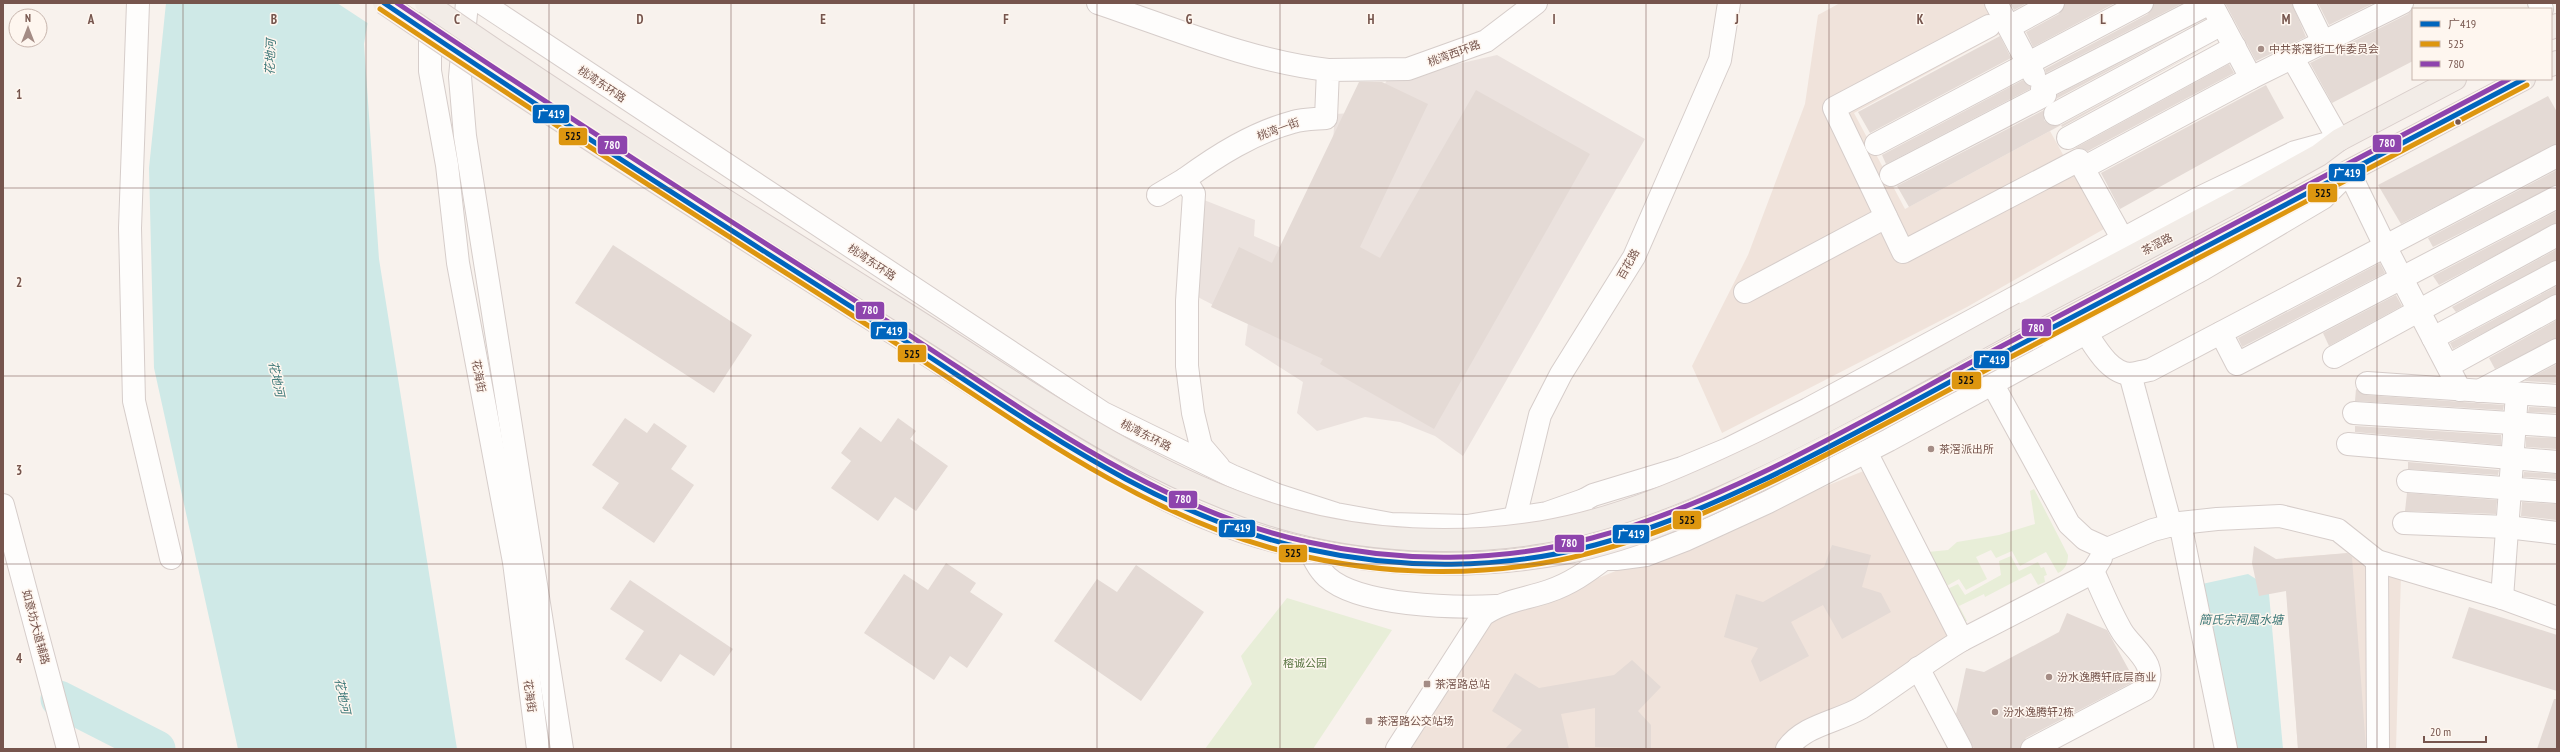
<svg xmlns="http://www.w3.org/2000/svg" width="2560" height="752" viewBox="0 0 2560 752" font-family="'PT Sans Narrow','Noto Sans SC',sans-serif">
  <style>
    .residential { fill: #f0e3db }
    .industrial { fill: #ebe2de }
    .green { fill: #e8eed8 }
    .water { fill: #cfe9e7 }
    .pier { fill: #f8f2ed }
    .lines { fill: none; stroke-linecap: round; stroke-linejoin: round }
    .river { stroke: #cfe9e7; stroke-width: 37 }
    .building { fill: #e4dad5 }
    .minor-casing { stroke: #d6cdca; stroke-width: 24 }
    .major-casing { stroke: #d9cecb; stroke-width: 24 }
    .minor { stroke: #fefdfc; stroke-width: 22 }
    .major { stroke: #f2ece7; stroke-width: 22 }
    .major-bridge-casing { stroke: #d9cecb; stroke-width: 24; stroke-linecap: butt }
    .major-bridge { stroke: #f2ece7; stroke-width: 22 }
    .bus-1-casing { stroke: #fef6ef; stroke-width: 8 }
    .bus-2-casing { stroke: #fef6ef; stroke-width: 8 }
    .bus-3-casing { stroke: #fef6ef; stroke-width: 8 }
    .bus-1 { stroke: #0065bd; stroke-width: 5 }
    .bus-2 { stroke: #dd960f; stroke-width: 5 }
    .bus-3 { stroke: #8e44ad; stroke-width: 5 }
    .grid { fill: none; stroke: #76554d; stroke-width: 1; stroke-opacity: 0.55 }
    .poi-dot { fill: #a48c85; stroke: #fef6ef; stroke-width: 1.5 }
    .bus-dot { fill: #76554d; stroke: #fef6ef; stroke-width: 1.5 }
    .labels { text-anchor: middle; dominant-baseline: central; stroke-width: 3; stroke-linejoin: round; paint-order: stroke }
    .poi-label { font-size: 11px; fill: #76554d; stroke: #fef6ef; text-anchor: start }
    .street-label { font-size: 11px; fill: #76554d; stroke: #fef6ef }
    .park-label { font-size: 11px; fill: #597542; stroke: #fef6ef }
    .water-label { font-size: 12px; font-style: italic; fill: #407a7a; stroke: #fef6ef }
    .grid-label { font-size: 13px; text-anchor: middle; font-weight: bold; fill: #76554d; stroke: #fef6ef; stroke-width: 3; stroke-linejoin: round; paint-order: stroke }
    .line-badge { stroke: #fef6ef; stroke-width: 1.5 }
    .badge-label { font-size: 11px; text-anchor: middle; font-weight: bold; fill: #fff }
    .pale-badge-label { font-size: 11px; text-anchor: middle; font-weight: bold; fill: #111 }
  </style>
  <rect width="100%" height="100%" fill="#f8f2ed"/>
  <g class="residential">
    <path d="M1840 3H1990L2005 31 1854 113 1905 209 2050 131 2104 229 1967 307 1722 433 1692 366 1748 255 1805 104 1818 15Z"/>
    <path d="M1866 470 1956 650 1794 730 1776 749H1411L1492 621Z"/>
    <path d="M2352 553 2366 567 2401 575 2396 749H2298L2284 558Z"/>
  </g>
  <path class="industrial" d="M1497 55 1645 139 1463 456 1435 436 1400 422 1365 417 1317 431 1297 413 1303 382 1245 345 1248 323 1192 294 1204 200 1255 220 1254 236 1305 258 1330 182 1335 114 1370 112 1387 80Z"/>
  <g class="green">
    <path d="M2034 489 2068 555C2068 563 2065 570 2058 573L2046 552 2020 566 2012 551 1996 558 1991 550 1976 557 1987 579 1966 590 1959 579 1943 588 1928 552 1948 550 1957 542 1999 535 2035 524 2030 491Z"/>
    <path d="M2011 556 2019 571 2038 562 2041 568 2044 567 2047 575 2044 576 2045 582 2038 585 2031 573 1985 597 1984 594 1959 606 1967 621H1959L1943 591 1958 584 1965 595 2001 575 1999 561Z"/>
    <path d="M1287 598 1392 630 1313 749H1205L1252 684 1241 656Z"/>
  </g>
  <g class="water">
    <path d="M166 3H371L364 44 379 259 457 749H238L154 368 149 168Z"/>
    <path d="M2248 574 2256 579 2269 594 2283 749H2235L2202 584Z"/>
  </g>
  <path class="pier" d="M337 3H373L369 24Z"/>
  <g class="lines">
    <path class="river" d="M59 699 157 749"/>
  </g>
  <g class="building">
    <path d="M2010 3H2027L2014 10Z"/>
    <path d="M2065 3H2115L2033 47 2026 32 2059 14Z"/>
    <path d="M2154 3H2183L2046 73 2045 69 2148 14Z"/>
    <path d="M2225 3H2292L2306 37 2256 61Z"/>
    <path d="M2318 3H2374L2329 25Z"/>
    <path d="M2413 8V61L2332 103 2310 63 2408 14Z"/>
    <path d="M2181 32 2056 99 2057 95Z"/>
    <path d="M2000 36 2011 58 1870 133 1858 112Z"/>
    <path d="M2217 41 2062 127 2061 125 1909 207 1897 186 2044 110V120L2048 124 2061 125Z"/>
    <path d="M2229 64 2234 73 2088 151 2080 148H2075Z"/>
    <path d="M2023 80 2030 86V89L1886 164 1882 155Z"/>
    <path d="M1359 82H1382L1428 104 1360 247 1380 258 1476 90 1590 154 1434 429 1320 364 1323 359 1211 307 1239 247 1272 263Z"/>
    <path d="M2266 85 2284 118 2120 209 2101 173Z"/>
    <path d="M2548 96 2557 112V144L2401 224 2378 185Z"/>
    <path d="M2557 170V185L2433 247 2428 238Z"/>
    <path d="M2557 211V223L2439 285 2433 276Z"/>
    <path d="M613 245 752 335 714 393 575 303Z"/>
    <path d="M2557 249V260L2456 312 2452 307Z"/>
    <path d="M2380 263 2385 273 2242 347 2238 338Z"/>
    <path d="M2557 286V294L2453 349 2450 343Z"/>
    <path d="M2396 295 2402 306 2329 346 2323 333Z"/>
    <path d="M2557 320V338L2495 369 2489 358Z"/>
    <path d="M2557 364V383L2524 381Z"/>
    <path d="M2356 389 2366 395 2504 405 2503 410 2355 401Z"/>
    <path d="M2529 407 2557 408V413L2528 412Z"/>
    <path d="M625 418 647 433 654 423 687 446 671 469 694 485 654 543 602 508 619 483 592 465Z"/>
    <path d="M898 418 916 431 910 439 948 466 916 511 895 497 878 521 831 488 851 461 841 453 860 427 881 442Z"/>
    <path d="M2355 426 2501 435V445L2355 432Z"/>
    <path d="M2526 437 2557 438V449L2526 447Z"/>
    <path d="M2408 462 2499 470 2498 475 2408 469Z"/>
    <path d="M2524 472 2557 474V479L2523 477Z"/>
    <path d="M2407 493 2497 500 2496 514 2405 511Z"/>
    <path d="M2522 502 2557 504V520L2521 516Z"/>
    <path d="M1832 545 1871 555 1862 587 1881 593 1891 612 1842 639 1823 605 1791 622 1809 656 1760 682 1751 661 1758 648 1724 637 1736 594 1763 602 1824 567Z"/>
    <path d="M2254 546 2276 559 2347 553 2352 557 2366 749H2298L2286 591 2259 596 2252 563Z"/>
    <path d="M946 563 976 583 970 592 1003 614 967 668 950 656 934 680 864 633 904 574 928 590Z"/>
    <path d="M1136 565 1204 612 1141 701 1054 641 1097 579 1117 592Z"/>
    <path d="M630 580 733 649 714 676 680 654 661 682 625 659 644 631 610 609Z"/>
    <path d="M2469 607 2557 635V691L2452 658Z"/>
    <path d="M2067 613 2107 630 2135 681 2026 738 2020 749H1974L1956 714 1966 668 1984 672 2059 632Z"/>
    <path d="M1632 660 1661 687 1638 711 1651 725V748L1595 747V708L1561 714 1569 749H1505L1522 730 1492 711 1515 673 1539 688 1614 675Z"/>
    <path d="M2554 699H2557V749H2537Z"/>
  </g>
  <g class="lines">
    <defs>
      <g id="minor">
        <path d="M138 3 130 228 134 401 171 558"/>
        <path d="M433 3 430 23V71L447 165 458 263 514 562 538 749"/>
        <path d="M467 3 460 77 465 136 562 749"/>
        <path d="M482 3 1103 413 1232 476 1277 495 1336 514 1391 524 1467 526 1547 513 1584 500"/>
        <path d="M1098 3C1173 28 1249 61 1328 70"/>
        <path d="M1996 3 2034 75"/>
        <path d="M2211 3 2251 78 2402 3"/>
        <path d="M2304 3 2323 42"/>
        <path d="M2539 3 2542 9"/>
        <path d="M1989 26 1834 108 1903 252 2079 160"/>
        <path d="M2009 27 2053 3"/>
        <path d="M2292 57 2339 140 2295 152 2199 198 1808 409 1728 449 1682 468 1593 495 1584 500 1580 509V526L1584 541 1596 555 1604 559H1616L1646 555 1685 540 1768 502 1889 440 2203 269 2323 198 2349 172 2385 246 2460 390"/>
        <path d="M2042 89 2210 3"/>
        <path d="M2055 114 2222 24"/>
        <path d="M2068 138 2235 47"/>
        <path d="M1876 144 2142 3"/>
        <path d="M1891 175 2045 95"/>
        <path d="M1158 195 1185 179"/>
        <path d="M2122 238 2083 168 2251 78"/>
        <path d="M1745 292 1886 217"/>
        <path d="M2086 333C2096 348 2110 374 2131 374 2137 373 2144 371 2150 370L2557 156"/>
        <path d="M2221 333 2237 364 2557 197"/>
        <path d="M2433 338 2557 272"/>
        <path d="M2334 357 2557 235"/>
        <path d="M2448 366 2557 306"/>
        <path d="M2130 374 2171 526"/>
        <path d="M1992 383 2069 524 2085 539 2107 549 2153 530 2180 523 2217 519 2280 516 2338 530 2377 561 2502 598 2557 618"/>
        <path d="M2367 383 2557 396"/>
        <path d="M2479 391 2557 350"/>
        <path d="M2354 413 2557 426"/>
        <path d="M2348 444 2557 462"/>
        <path d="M1219 467 1201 446 1193 413 1187 366V301L1194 194 1185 179C1218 155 1253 133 1293 122 1303 119 1315 119 1326 118L1328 70 1408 69 1486 41 1536 3"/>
        <path d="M2408 481 2557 492"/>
        <path d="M3 505 68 749"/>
        <path d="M1287 509C1292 518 1298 526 1303 535 1310 549 1315 566 1327 577 1359 606 1453 608 1496 606"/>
        <path d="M1515 518 1540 415 1561 374 1634 257 1720 60 1729 3"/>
        <path d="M2180 523 2226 749"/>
        <path d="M2404 523 2507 527 2557 533"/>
        <path d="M2377 561 2378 749"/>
        <path d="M2502 598 2517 394"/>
        <path d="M1962 640 2084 577 2093 571 2101 558"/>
        <path d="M1918 668 1961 749"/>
        <path d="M1397 749 1483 615C1503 601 1526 599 1549 591 1570 584 1587 572 1604 559"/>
        <path d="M1787 749C1804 725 1837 722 1861 708 1895 686 1927 661 1962 640L1866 452"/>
        <path d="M2032 749 2144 690C2162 665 2131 648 2121 630 2110 611 2102 591 2093 571"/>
      </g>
      <g id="major">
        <path d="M2551 28 2557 25"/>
        <path d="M2551 65 2557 62"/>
        <path d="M2025 313 2240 199 2319 155 2339 140 2455 79"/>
        <path d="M2037 335 2524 79"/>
      </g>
    </defs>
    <use href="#minor" class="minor-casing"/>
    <use href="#major" class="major-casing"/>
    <use href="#minor" class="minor"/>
    <use href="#major" class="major"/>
    <defs>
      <g id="major-bridge">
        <path d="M384 3C554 119 728 228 901 338 964 379 1026 420 1091 458 1139 486 1188 514 1241 531 1345 565 1457 573 1564 553 1644 538 1717 501 1789 465 1873 423 1955 379 2037 335"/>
        <path d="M426 3C584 113 748 215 911 317 1028 391 1149 479 1283 518 1366 542 1458 546 1543 532 1620 519 1692 487 1763 453 1852 410 1938 360 2025 313"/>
      </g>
    </defs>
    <use href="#major-bridge" class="major-bridge-casing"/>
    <use href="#major-bridge" class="major-bridge"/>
    <defs>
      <path id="bus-1" d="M384 3C551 116 721 224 891 332 1023 416 1152 515 1307 549 1402 570 1501 570 1595 545 1729 509 1866 426 1989 361 2167 266 2346 174 2524 79"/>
      <path id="bus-2" d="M380 9C548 122 719 230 889 339 1011 417 1130 508 1271 548 1364 574 1464 579 1560 560 1639 544 1714 510 1786 475 1855 441 1922 404 1990 368 2169 273 2349 180 2527 85"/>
      <path id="bus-3" d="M397 3C562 114 730 221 898 328 1027 411 1155 509 1308 542 1401 563 1499 563 1592 538 1724 503 1860 422 1981 357 2157 264 2333 172 2509 79"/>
    </defs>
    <use href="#bus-1" class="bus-1-casing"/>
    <use href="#bus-2" class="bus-2-casing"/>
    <use href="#bus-3" class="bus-3-casing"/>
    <use href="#bus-1" class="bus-1"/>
    <use href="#bus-2" class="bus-2"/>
    <use href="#bus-3" class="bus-3"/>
  </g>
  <path class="grid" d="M183 3V749M366 3V749M549 3V749M731 3V749M914 3V749M1097 3V749M1280 3V749M1463 3V749M1646 3V749M1829 3V749M2011 3V749M2194 3V749M2377 3V749M3 188H2557M3 376H2557M3 564H2557"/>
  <g class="poi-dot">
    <circle cx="2261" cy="49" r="4"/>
    <circle cx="1931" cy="449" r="4"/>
    <circle cx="2049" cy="677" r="4"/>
    <rect x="1423" y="680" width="8" height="8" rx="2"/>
    <circle cx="1995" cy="712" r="4"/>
    <rect x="1365" y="717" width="8" height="8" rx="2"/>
  </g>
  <circle class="bus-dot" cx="2458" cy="122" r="3.5"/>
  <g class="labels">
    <g class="poi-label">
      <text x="2269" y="49">中共茶滘街工作委员会</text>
      <text x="1939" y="449">茶滘派出所</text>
      <text x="2057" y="677">汾水逸腾轩底层商业</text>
      <text x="1435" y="684">茶滘路总站</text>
      <text x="2003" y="712">汾水逸腾轩2栋</text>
      <text x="1377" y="721">茶滘路公交站场</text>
    </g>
    <g class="street-label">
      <text transform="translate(1454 53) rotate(-20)">桃湾西环路</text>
      <text transform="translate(602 84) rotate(34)">桃湾东环路</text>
      <text transform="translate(1278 129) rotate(-20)">桃湾一街</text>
      <text transform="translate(2157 244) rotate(-28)">茶滘路</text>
      <text transform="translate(872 262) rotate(34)">桃湾东环路</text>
      <text transform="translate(1628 264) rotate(-61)">百花路</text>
      <text transform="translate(479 376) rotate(79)">花海街</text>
      <text transform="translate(1146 435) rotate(27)">桃湾东环路</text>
      <text transform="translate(36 627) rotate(75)">如意坊大道辅路</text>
      <text transform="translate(530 696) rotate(82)">花海街</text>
    </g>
    <g class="park-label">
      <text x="1305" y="663">榕诚公园</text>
    </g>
    <g class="water-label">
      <text transform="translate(270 57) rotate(-88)">花地河</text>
      <text transform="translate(277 379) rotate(78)">花地河</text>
      <text x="2241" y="619">簡氏宗祠風水塘</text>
      <text transform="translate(343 696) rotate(78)">花地河</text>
    </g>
  </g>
  <g class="grid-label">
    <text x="91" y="24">A</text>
    <text x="274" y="24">B</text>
    <text x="457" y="24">C</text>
    <text x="640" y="24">D</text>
    <text x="823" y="24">E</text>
    <text x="1006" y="24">F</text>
    <text x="1189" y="24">G</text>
    <text x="1371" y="24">H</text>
    <text x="1554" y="24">I</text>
    <text x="1737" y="24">J</text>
    <text x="1920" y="24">K</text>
    <text x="2103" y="24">L</text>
    <text x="2286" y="24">M</text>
    <text x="19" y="99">1</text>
    <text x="19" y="287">2</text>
    <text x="19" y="475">3</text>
    <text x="19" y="663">4</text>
  </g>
  <g class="line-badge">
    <rect x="532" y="104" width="38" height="20" rx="4" fill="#0065bd"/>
    <rect x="558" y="127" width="30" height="19" rx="4" fill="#dd960f"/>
    <rect x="2372" y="134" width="30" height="19" rx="4" fill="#8e44ad"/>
    <rect x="597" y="135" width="31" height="20" rx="4" fill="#8e44ad"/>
    <rect x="2328" y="163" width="38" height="19" rx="4" fill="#0065bd"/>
    <rect x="2307" y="183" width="31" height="20" rx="4" fill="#dd960f"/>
    <rect x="855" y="301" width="30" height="19" rx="4" fill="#8e44ad"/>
    <rect x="2021" y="318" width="31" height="19" rx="4" fill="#8e44ad"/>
    <rect x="870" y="321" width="38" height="19" rx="4" fill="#0065bd"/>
    <rect x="897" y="344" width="30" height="19" rx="4" fill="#dd960f"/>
    <rect x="1973" y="350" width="37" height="19" rx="4" fill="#0065bd"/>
    <rect x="1951" y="371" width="31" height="19" rx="4" fill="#dd960f"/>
    <rect x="1168" y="490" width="30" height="19" rx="4" fill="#8e44ad"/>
    <rect x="1672" y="510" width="30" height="20" rx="4" fill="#dd960f"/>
    <rect x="1218" y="519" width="38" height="19" rx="4" fill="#0065bd"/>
    <rect x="1612" y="524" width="38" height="20" rx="4" fill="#0065bd"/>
    <rect x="1554" y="534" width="31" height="19" rx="4" fill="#8e44ad"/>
    <rect x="1278" y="544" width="30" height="19" rx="4" fill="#dd960f"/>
  </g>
  <g class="badge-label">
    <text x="551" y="118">广419</text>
    <text x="2387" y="147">780</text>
    <text x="612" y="149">780</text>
    <text x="2347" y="177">广419</text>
    <text x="870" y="314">780</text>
    <text x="2036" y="332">780</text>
    <text x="889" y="335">广419</text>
    <text x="1992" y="364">广419</text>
    <text x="1183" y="503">780</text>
    <text x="1237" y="532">广419</text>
    <text x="1631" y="538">广419</text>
    <text x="1569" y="547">780</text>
  </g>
  <g class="pale-badge-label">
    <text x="573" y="140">525</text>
    <text x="2323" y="197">525</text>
    <text x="912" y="358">525</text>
    <text x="1966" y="384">525</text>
    <text x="1687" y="524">525</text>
    <text x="1293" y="557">525</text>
  </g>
  <rect width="2560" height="752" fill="none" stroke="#76554d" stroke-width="8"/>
  <rect x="2412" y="8" width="140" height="72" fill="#fef6ef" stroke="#c8b6ae"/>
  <rect x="2420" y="21" width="20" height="6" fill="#0065bd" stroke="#c8b6ae"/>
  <text x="2448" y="28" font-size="12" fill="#76554d">广419</text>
  <rect x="2420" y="41" width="20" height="6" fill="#dd960f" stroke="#c8b6ae"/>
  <text x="2448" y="48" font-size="12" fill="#76554d">525</text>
  <rect x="2420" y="61" width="20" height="6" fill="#8e44ad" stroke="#c8b6ae"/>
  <text x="2448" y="68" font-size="12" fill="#76554d">780</text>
  <g transform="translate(28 28)"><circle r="19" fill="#fef6ef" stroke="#c8b6ae"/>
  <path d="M0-3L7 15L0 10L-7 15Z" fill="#a48c85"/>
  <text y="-6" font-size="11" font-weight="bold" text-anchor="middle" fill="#76554d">N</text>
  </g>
  <path d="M2424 736v6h62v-6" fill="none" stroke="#76554d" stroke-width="2"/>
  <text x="2430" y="736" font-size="12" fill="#76554d" stroke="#fef6ef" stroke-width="3" paint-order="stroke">20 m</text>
</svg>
